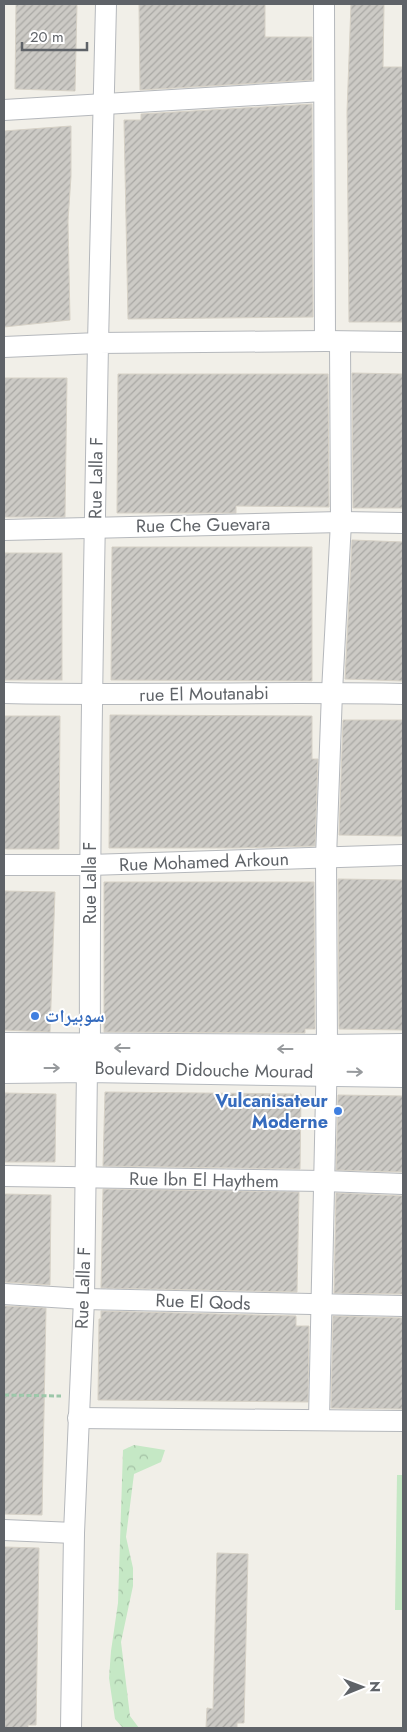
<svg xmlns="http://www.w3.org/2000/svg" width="407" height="1732" viewBox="0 0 407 1732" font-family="Jost,'Noto Naskh Arabic',sans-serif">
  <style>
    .forest { fill: url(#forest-crowns) }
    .garden { fill: #c5e8c5 }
    .building { fill: url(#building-hatch); stroke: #d6d1c6 }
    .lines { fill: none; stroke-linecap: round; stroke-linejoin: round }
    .street-casing { stroke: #b5b8bc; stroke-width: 22 }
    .secondary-casing { stroke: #b6babf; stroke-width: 30 }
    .path { stroke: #9cc7a9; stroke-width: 3; stroke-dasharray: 5 2.5; stroke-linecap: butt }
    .street { stroke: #fff; stroke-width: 20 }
    .secondary { stroke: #fff; stroke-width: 28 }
    .oneway { stroke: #979a9d }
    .shop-dot { fill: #3f7fe0; stroke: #fff; stroke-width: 2 }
    .labels { text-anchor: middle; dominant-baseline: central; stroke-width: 4; stroke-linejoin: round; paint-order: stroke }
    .street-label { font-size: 18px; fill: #5f6368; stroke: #fff }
    .shop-label { font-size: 18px; font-weight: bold; fill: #366cbe; stroke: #fff; text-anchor: start }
  </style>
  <defs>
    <pattern id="forest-crowns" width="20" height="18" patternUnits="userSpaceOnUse" patternTransform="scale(1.25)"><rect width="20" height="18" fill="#c5e8c5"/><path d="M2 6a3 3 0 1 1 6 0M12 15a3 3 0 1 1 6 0" fill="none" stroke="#a3c0a4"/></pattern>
    <pattern id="building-hatch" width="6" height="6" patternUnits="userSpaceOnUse" patternTransform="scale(1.25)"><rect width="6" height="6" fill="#cccac5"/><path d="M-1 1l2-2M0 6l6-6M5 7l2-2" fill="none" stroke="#a9a8a4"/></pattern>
  </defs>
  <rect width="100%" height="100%" fill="#f1efe8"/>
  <path class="forest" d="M134 1445 165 1450 161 1462 134 1474 126 1537 133 1568V1586L121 1642 130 1716 139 1728H123L115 1719 109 1678 111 1651 118 1603 123 1450Z"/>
  <path class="garden" d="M397 1475H403V1610H395Z"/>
  <g class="building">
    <path d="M16 4H77L75 91 15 89Z"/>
    <path d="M139 4H265V37H312V80L140 90Z"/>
    <path d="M351 4H384L383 67H403V322H349L347 112Z"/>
    <path d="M312 104 313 317 128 319 124 120H141V114Z"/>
    <path d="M71 126V176L68 221 70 320 4 327V131Z"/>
    <path d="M352 373 403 374V508H353Z"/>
    <path d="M118 374H328L329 507 236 506V513H117Z"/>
    <path d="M4 378H67L65 517H4Z"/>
    <path d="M352 540 403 542V681L345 679Z"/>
    <path d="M112 547H312V681L111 680Z"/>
    <rect x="4" y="553" width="58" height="127"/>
    <path d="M110 715 312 716V759H318L315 846 236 848H109Z"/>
    <path d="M4 716H60L59 849H4Z"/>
    <path d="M343 720H403V836L339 835Z"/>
    <path d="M338 879 403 880V1030L339 1029Z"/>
    <path d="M104 882H314L315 1029H305V1033L104 1032Z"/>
    <path d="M4 891 55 892 50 1032 4 1030Z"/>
    <path d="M105 1092 301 1094 300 1169 103 1166Z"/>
    <path d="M4 1093 56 1094 55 1162H4Z"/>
    <path d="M338 1095 403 1096V1172L336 1170Z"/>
    <path d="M103 1189 299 1192 297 1292 101 1288Z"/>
    <path d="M336 1193 403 1196V1294L334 1293Z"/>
    <path d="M4 1194 51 1195 50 1285 4 1282Z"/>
    <path d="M4 1306 46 1308 42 1515 4 1514Z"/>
    <path d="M101 1311 296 1316V1326H309L308 1402 98 1400 99 1319H101Z"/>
    <path d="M333 1316 403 1318V1409L331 1408Z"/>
    <path d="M4 1547 39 1548 36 1725H28V1728H4Z"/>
    <path d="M217 1553 248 1554 244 1723H237V1728H206L207 1708 213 1709Z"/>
  </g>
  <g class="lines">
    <defs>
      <g id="street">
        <path d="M324 4 325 341"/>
        <path d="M4 110 323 91"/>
        <path d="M4 347 98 343 106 4"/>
        <path d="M4 530 341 522 403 523"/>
        <path d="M4 693C137 696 270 691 403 694"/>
        <path d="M4 865H89L403 855"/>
        <path d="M4 1176 324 1181 403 1184"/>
        <path d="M4 1294 84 1299 403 1306"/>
        <path d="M78 1418 403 1421"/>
        <path d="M319 1420 327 1049 326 858 332 692 341 522 340 342"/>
        <path d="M4 1530 74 1533"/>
        <path d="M71 1728 74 1533 84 1299 87 1068 90 1048C89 813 94 578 98 343L325 341 403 342"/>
      </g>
      <g id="secondary">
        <path d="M4 1047 327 1049 403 1048"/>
        <path d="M4 1069 87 1068 403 1073"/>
      </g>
    </defs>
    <use href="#street" class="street-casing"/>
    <use href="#secondary" class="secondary-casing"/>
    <path class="path" d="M4 1395 61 1396"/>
    <use href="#street" class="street"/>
    <use href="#secondary" class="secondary"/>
  </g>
  <defs><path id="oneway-shaft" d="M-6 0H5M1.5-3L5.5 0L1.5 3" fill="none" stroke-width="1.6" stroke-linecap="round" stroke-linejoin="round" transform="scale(1.25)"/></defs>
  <g class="oneway">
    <use href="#oneway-shaft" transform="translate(122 1048) rotate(-180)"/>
    <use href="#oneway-shaft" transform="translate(285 1049) rotate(-180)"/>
    <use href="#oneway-shaft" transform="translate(52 1068)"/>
    <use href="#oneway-shaft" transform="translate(355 1072) rotate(1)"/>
  </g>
  <g class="shop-dot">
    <circle cx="35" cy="1016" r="5"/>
    <circle cx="338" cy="1111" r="5"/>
  </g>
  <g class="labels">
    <g class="street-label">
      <text transform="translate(96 478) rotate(-89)">Rue Lalla F</text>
      <text transform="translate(203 525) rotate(-1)">Rue Che Guevara</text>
      <text transform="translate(204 694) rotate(-1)">rue El Moutanabi</text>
      <text transform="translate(204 862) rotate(-2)">Rue Mohamed Arkoun</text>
      <text transform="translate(90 883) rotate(-90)">Rue Lalla F</text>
      <text transform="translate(204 1070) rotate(1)">Boulevard Didouche Mourad</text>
      <text transform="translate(204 1180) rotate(1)">Rue Ibn El Haythem</text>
      <text transform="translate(83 1288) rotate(-88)">Rue Lalla F</text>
      <text transform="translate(203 1302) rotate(2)">Rue El Qods</text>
    </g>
    <g class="shop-label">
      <text x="45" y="1016">سوبيرات</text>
      <text x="328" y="1101" text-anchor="end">Vulcanisateur<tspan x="328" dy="21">Moderne</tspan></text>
    </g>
  </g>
  <rect width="407" height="1732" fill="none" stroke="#5f6368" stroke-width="10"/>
  <g transform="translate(362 1687) rotate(89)" stroke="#ffffff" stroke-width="4" paint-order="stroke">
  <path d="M0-4L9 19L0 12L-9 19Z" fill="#5f6368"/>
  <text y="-8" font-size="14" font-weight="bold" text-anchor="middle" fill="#5f6368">N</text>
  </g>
  <path d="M22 42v8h65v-8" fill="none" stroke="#5f6368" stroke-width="2.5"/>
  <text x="30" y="42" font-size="15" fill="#5f6368" stroke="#ffffff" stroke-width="4" paint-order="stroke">20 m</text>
</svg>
